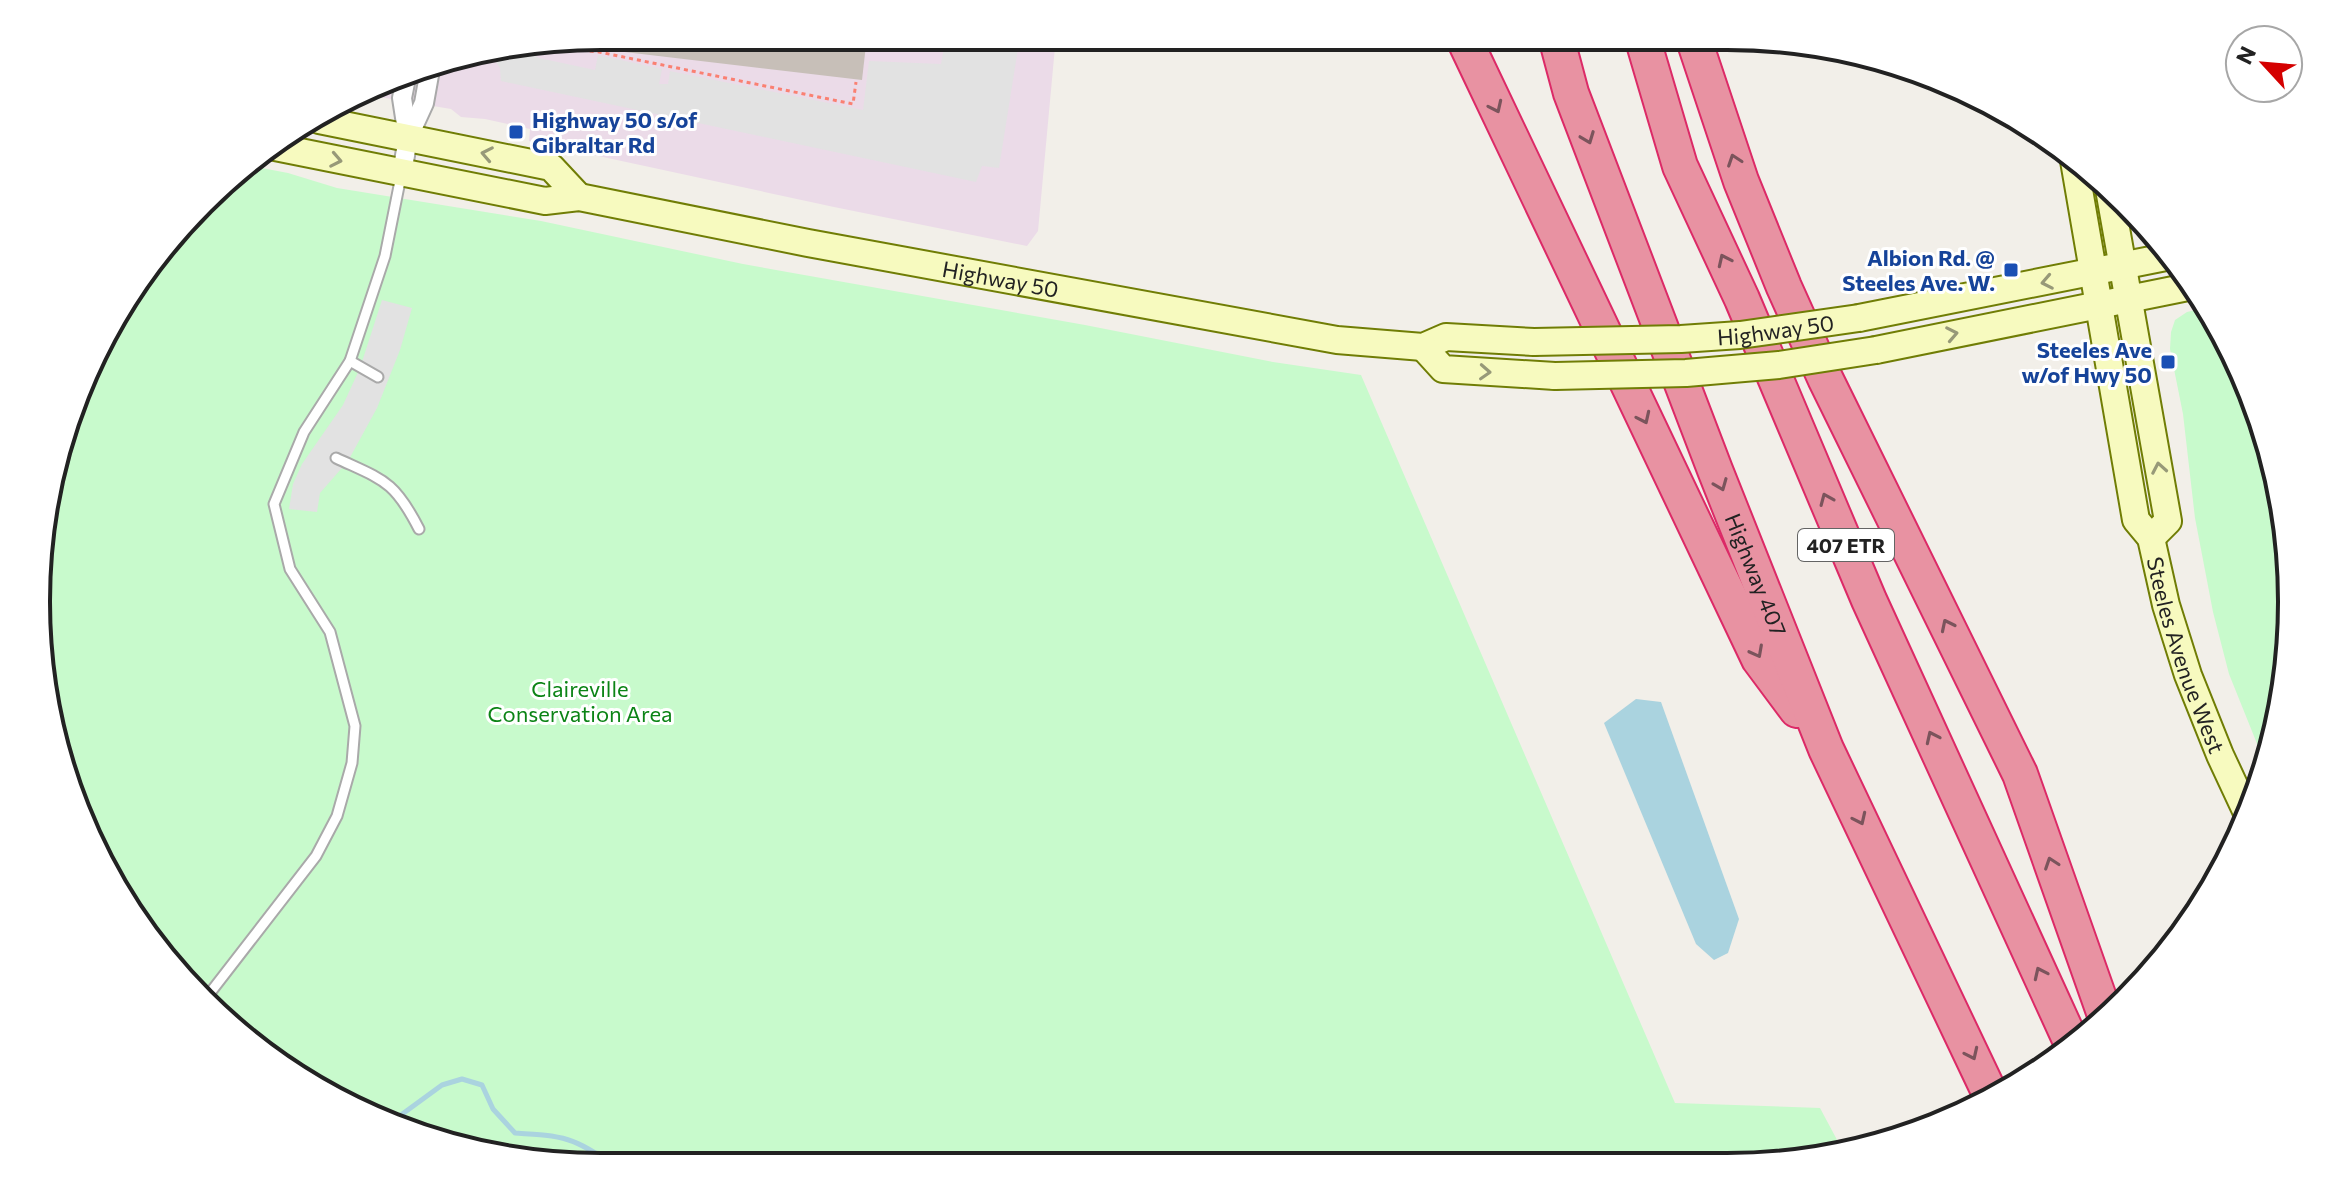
<svg xmlns="http://www.w3.org/2000/svg" width="2328" height="1203" viewBox="0 0 2328 1203" font-family="Commissioner,sans-serif">
  <style>
    .industrial { fill: #ebdbe8 }
    .park { fill: #c8facc }
    .parking { fill: #e2e2e2 }
    .water { fill: #aad3df }
    .lines { fill: none; stroke-linecap: round; stroke-linejoin: round }
    .stream { stroke: #aad3df; stroke-width: 5 }
    .building { fill: #c7bfb8 }
    .service-casing { stroke: #a9a9a9; stroke-width: 13 }
    .minor-casing { stroke: #a9a9a9; stroke-width: 22 }
    .secondary-casing { stroke: #707d05; stroke-width: 30 }
    .motorway-casing { stroke: #dc2a67; stroke-width: 38 }
    .path { stroke: #fa8072; stroke-width: 3; stroke-dasharray: 4 4; stroke-linecap: butt }
    .service { stroke: #fff; stroke-width: 9 }
    .minor { stroke: #fff; stroke-width: 18 }
    .secondary { stroke: #f7fabf; stroke-width: 26 }
    .motorway { stroke: #e892a2; stroke-width: 34 }
    .secondary-bridge-casing { stroke: #707d05; stroke-width: 30; stroke-linecap: butt }
    .secondary-bridge { stroke: #f7fabf; stroke-width: 26 }
    .oneway { stroke: #7b545c }
    .oneway2 { stroke: #979978 }
    .transit-dot { fill: #1a4fb4; stroke: #fff; stroke-width: 3 }
    .labels { text-anchor: middle; dominant-baseline: central; stroke-width: 6; stroke-linejoin: round; paint-order: stroke }
    .shield { fill: #fff; stroke: #646464; stroke-width: 2 }
    .shield-label { font-size: 20px; font-weight: bold; fill: #222 }
    .transit-label { font-size: 22px; font-weight: bold; fill: #164399; stroke: #fff; text-anchor: end }
    .street-label { font-size: 22px; fill: #222; stroke: #fff }
    .park-label { font-size: 22px; fill: #0c8416; stroke: #fff }
    .rim { fill: none; stroke: #222; stroke-width: 4 }
  </style>
  <rect width="100%" height="100%" fill="#f2efe9"/>
  <path class="industrial" d="M602 36H1056L1038 231 1027 246 834 207 529 141 530 129 485 119 461 117 451 109 379 97 360 107H342L419 66Z"/>
  <g class="park">
    <path d="M246 165 288 173 337 188 541 221 743 264 1085 325 1273 362 1361 375 1675 1103 1820 1108 1843 1151 1801 1162 565 1166 455 1148 351 1108 201 1001 94 851 55 747 37 639 55 456 131 288Z"/>
    <path d="M2208 307 2216 319 2262 420 2287 528 2291 639 2273 748 2266 766 2229 674 2213 612 2195 518 2183 414 2170 349 2171 332 2175 320 2187 312Z"/>
  </g>
  <g class="parking">
    <path d="M946 36H1020L999 168 982 166 976 182 501 81 500 68 492 56 487 55 523 49 539 58 595 70 598 55 662 69 659 84H668L670 71 863 110 869 61 941 64Z"/>
    <path d="M382 300 412 308 400 350 377 408 348 461 320 493 317 512 289 509 293 484 302 464 343 405 360 368Z"/>
  </g>
  <path class="water" d="M1636 699 1661 702 1739 919 1728 953 1714 960 1696 944 1604 723Z"/>
  <g class="lines">
    <path class="stream" d="M390 1123 442 1085 462 1079 482 1085 493 1109 515 1133C563 1136 575 1137 614 1166"/>
  </g>
  <path class="building" d="M602 36H867L862 80 557 44Z"/>
  <g class="lines">
    <defs>
      <g id="service">
        <path d="M350 361 378 377"/>
        <path d="M336 458C383 480 394 480 419 529"/>
        <path d="M203 1002 316 856 337 816 352 763 355 726 330 632 290 569 274 504 304 432 350 361 385 256 401 176"/>
      </g>
      <g id="minor">
        <path d="M407 73 402 98 408 137"/>
        <path d="M402 173 408 138 424 103 431 64"/>
      </g>
      <g id="secondary">
        <path d="M319 120 551 167 579 197"/>
        <path id="s1" d="M270 146 545 201 579 197 808 243 1337 340 1423 347 1446 337 1534 342"/>
        <path id="s2" d="M2073 155 2136 520 2151 538 2166 605 2188 675 2220 755 2248 815"/>
        <path d="M2109 189 2168 521 2151 538"/>
        <path d="M1859 318 2171 256"/>
        <path d="M1423 347 1443 369 1555 376"/>
        <path d="M1876 350 2193 286"/>
      </g>
      <g id="motorway">
        <path d="M1463 37 1759 659 1797 710"/>
        <path id="s3" d="M1556 37 1571 93 1715 470 1826 749 1992 1098"/>
        <path d="M1642 37 1680 166 1742 299 1869 600 2072 1044"/>
        <path d="M1693 37 1741 181 1784 287 1825 378 2020 774 2105 1015"/>
      </g>
    </defs>
    <use href="#service" class="service-casing"/>
    <use href="#minor" class="minor-casing"/>
    <use href="#secondary" class="secondary-casing"/>
    <use href="#motorway" class="motorway-casing"/>
    <path class="path" d="M542 46 599 52 853 104 856 82"/>
    <use href="#service" class="service"/>
    <use href="#minor" class="minor"/>
    <use href="#secondary" class="secondary"/>
    <use href="#motorway" class="motorway"/>
    <defs>
      <g id="secondary-bridge">
        <path id="s4" d="M1534 342 1681 339 1740 335 1859 318"/>
        <path d="M1555 376 1686 373 1779 365 1876 350"/>
      </g>
    </defs>
    <use href="#secondary-bridge" class="secondary-bridge-casing"/>
    <use href="#secondary-bridge" class="secondary-bridge"/>
  </g>
  <defs><path id="oneway-chevron" d="M-2-3.5L2.5 0L-2 3.5" fill="none" stroke-width="1.6" stroke-linecap="round" stroke-linejoin="round" transform="scale(2)"/></defs>
  <g class="oneway">
    <use href="#oneway-chevron" transform="translate(1496 107) rotate(65)"/>
    <use href="#oneway-chevron" transform="translate(1588 138) rotate(69)"/>
    <use href="#oneway-chevron" transform="translate(1734 160) rotate(-109)"/>
    <use href="#oneway-chevron" transform="translate(1724 260) rotate(-115)"/>
    <use href="#oneway-chevron" transform="translate(1644 418) rotate(65)"/>
    <use href="#oneway-chevron" transform="translate(1721 485) rotate(68)"/>
    <use href="#oneway-chevron" transform="translate(1826 499) rotate(-113)"/>
    <use href="#oneway-chevron" transform="translate(1947 625) rotate(-116)"/>
    <use href="#oneway-chevron" transform="translate(1757 652) rotate(62)"/>
    <use href="#oneway-chevron" transform="translate(1932 737) rotate(-115)"/>
    <use href="#oneway-chevron" transform="translate(1860 819) rotate(65)"/>
    <use href="#oneway-chevron" transform="translate(2051 863) rotate(-109)"/>
    <use href="#oneway-chevron" transform="translate(2040 973) rotate(-115)"/>
    <use href="#oneway-chevron" transform="translate(1972 1054) rotate(65)"/>
  </g>
  <g class="oneway2">
    <use href="#oneway-chevron" transform="translate(487 154) rotate(-169)"/>
    <use href="#oneway-chevron" transform="translate(336 160) rotate(11)"/>
    <use href="#oneway-chevron" transform="translate(2047 282) rotate(169)"/>
    <use href="#oneway-chevron" transform="translate(1952 334) rotate(-11)"/>
    <use href="#oneway-chevron" transform="translate(1485 372) rotate(3)"/>
    <use href="#oneway-chevron" transform="translate(2159 468) rotate(-100)"/>
  </g>
  <g class="transit-dot">
    <rect x="508" y="124" width="16" height="16" rx="4"/>
    <rect x="2003" y="262" width="16" height="16" rx="4"/>
    <rect x="2160" y="354" width="16" height="16" rx="4"/>
  </g>
  <g class="labels">
    <rect class="shield" x="1798" y="529" width="96" height="32" rx="6"/>
    <g class="shield-label">
      <text x="1846" y="545">407 ETR</text>
    </g>
    <g class="transit-label">
      <text x="532" y="119" text-anchor="start">Highway 50 s/of<tspan x="532" dy="25">Gibraltar Rd</tspan></text>
      <text x="1995" y="257">Albion Rd. @<tspan x="1995" dy="25">Steeles Ave. W.</tspan></text>
      <text x="2152" y="349">Steeles Ave<tspan x="2152" dy="25">w/of Hwy 50</tspan></text>
    </g>
    <g class="street-label">
      <text stroke="none"><textPath href="#s1" startOffset="744">Highway 50</textPath></text>
      <text stroke="none"><textPath href="#s4" startOffset="242">Highway 50</textPath></text>
      <text stroke="none"><textPath href="#s3" startOffset="574">Highway 407</textPath></text>
      <text stroke="none"><textPath href="#s2" startOffset="516">Steeles Avenue West</textPath></text>
    </g>
    <g class="park-label">
      <text x="580" y="688">Claireville<tspan x="580" dy="25">Conservation Area</tspan></text>
    </g>
  </g>
  <path d="M0 0H2328V1203H0ZM601 50H1727A551 551 0 0 1 2278 601V602A551 551 0 0 1 1727 1153H601A551 551 0 0 1 50 602V601A551 551 0 0 1 601 50Z" fill="#fff" fill-rule="evenodd"/>
  <path class="rim" d="M601 50H1727A551 551 0 0 1 2278 601V602A551 551 0 0 1 1727 1153H601A551 551 0 0 1 50 602V601A551 551 0 0 1 601 50Z"/>
  <g transform="translate(2264 64) rotate(296)"><circle r="38" fill="#ffffff" stroke="#a7a7a7" stroke-width="2"/>
  <path d="M0-6L14 30L0 20L-14 30Z" fill="#d40000"/>
  <text y="-12" font-size="22" font-weight="bold" text-anchor="middle" fill="#222222">N</text>
  </g>
</svg>
